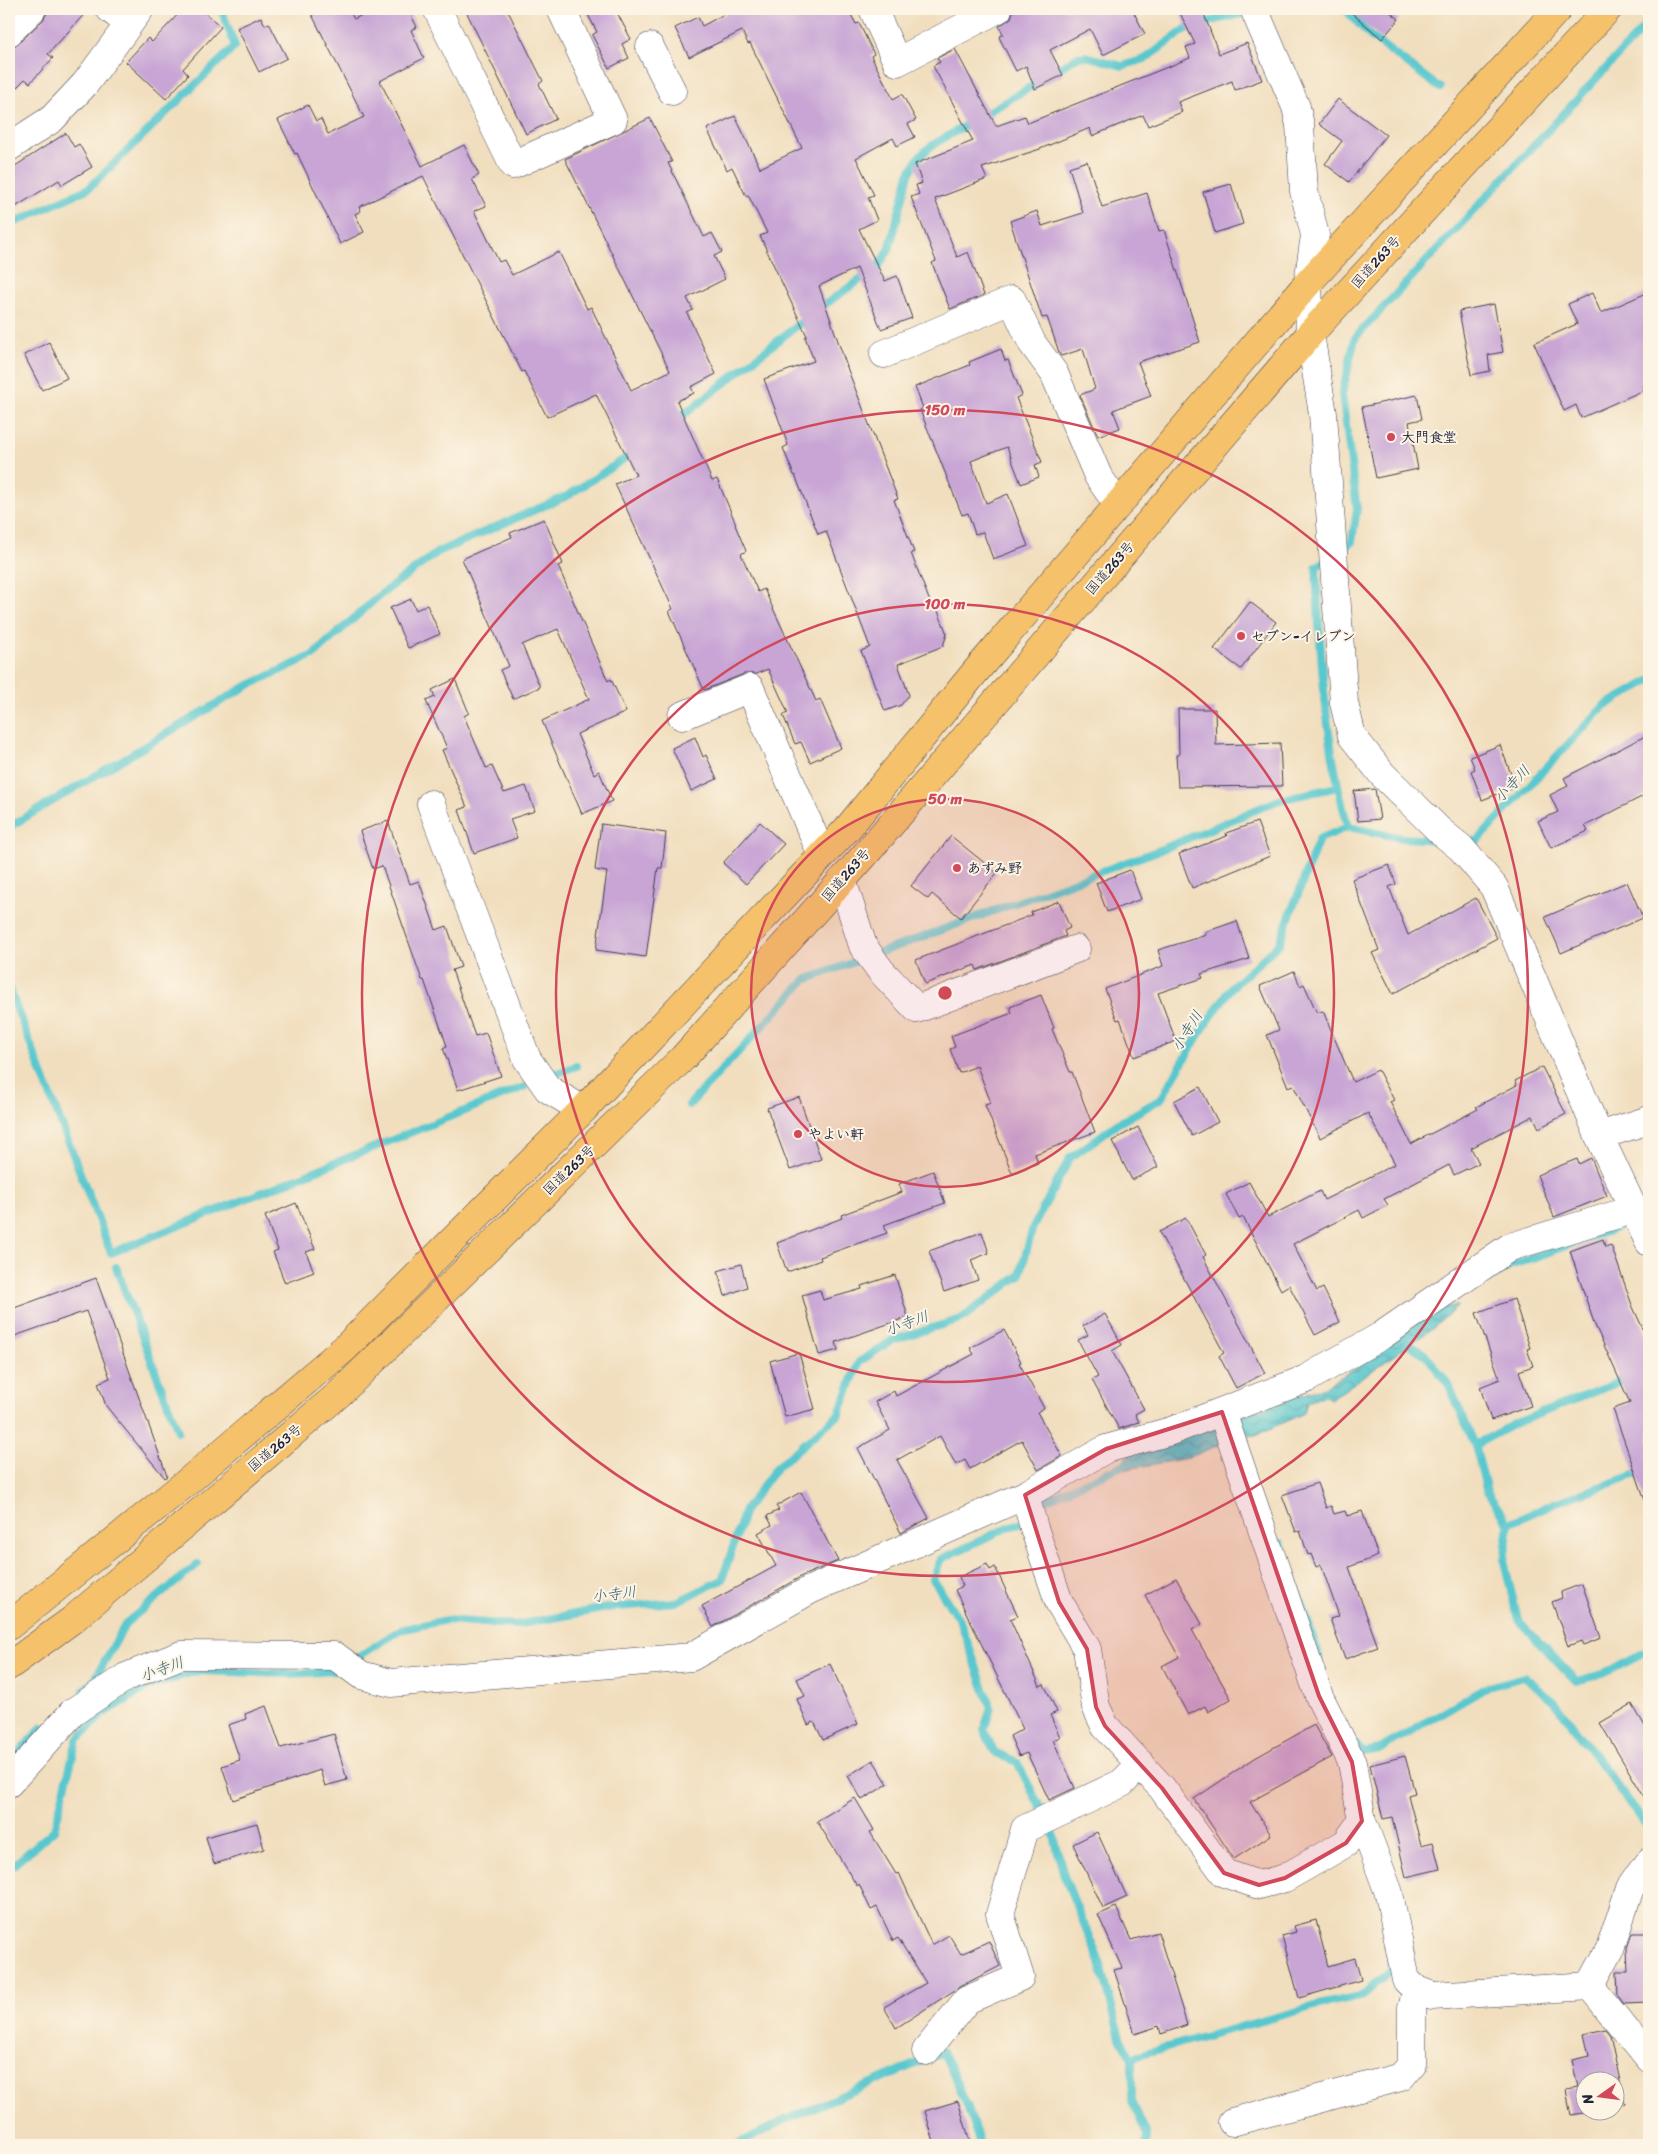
<svg xmlns="http://www.w3.org/2000/svg" width="1658" height="2154" viewBox="0 0 1658 2154" font-family="Sriracha,'Klee One',sans-serif">
  <style>
    .water { fill: url(#water-waves); stroke: #3e7484 }
    .lines { fill: none; stroke-linecap: round; stroke-linejoin: round }
    .stream { stroke: #59c7ce; stroke-width: 8 }
    .canal { stroke: #59c7ce; stroke-width: 28 }
    .building { fill: #c8a5d5 }
    .minor-casing { stroke: #413e4f; stroke-width: 29 }
    .highway-casing { stroke: #413e4f; stroke-width: 29 }
    .minor { stroke: #fff; stroke-width: 28 }
    .highway { stroke: #f5c16b; stroke-width: 28 }
    .marked { fill: #d1495b; fill-opacity: 0.2; stroke: #d1495b; stroke-width: 4; stroke-linejoin: round }
    .ring { fill: none; stroke: #d1495b; stroke-width: 2.5 }
    .poi-dot { fill: #d1495b; stroke: #fcf5e5; stroke-width: 2 }
    .labels { text-anchor: middle; dominant-baseline: central; stroke-width: 4; stroke-linejoin: round; paint-order: stroke }
    .street-label { font-size: 14px; fill: #22223b; stroke: #fcf5e5 }
    .poi-label { font-size: 14px; font-weight: bold; fill: #22223b; stroke: #fcf5e5; text-anchor: start }
    .water-label { font-size: 15px; font-style: italic; fill: #355c6e; stroke: #fcf5e5 }
    .centre { fill: #d1495b; stroke: #fcf5e5; stroke-width: 2.5 }
    .ring-label { font-size: 15px; text-anchor: middle; font-weight: bold; fill: #d1495b; stroke: #fcf5e5; stroke-width: 4; stroke-linejoin: round; paint-order: stroke }
  </style>
  <defs>
    <pattern id="water-waves" width="16" height="10" patternUnits="userSpaceOnUse" patternTransform="scale(1.25)"><rect width="16" height="10" fill="#59c7ce"/><path d="M0 5q4-4 8 0t8 0" fill="none" stroke="#49a1a8"/></pattern>
  </defs>
  <rect width="100%" height="100%" fill="#fcf5e5"/>
  <filter id="ink" filterUnits="userSpaceOnUse"><feTurbulence type="fractalNoise" baseFrequency=".02" numOctaves="2"/><feDisplacementMap in="SourceGraphic" scale="10" xChannelSelector="R" yChannelSelector="G"/><feConvolveMatrix kernelMatrix="1 2 1 2 8 2 1 2 1" color-interpolation-filters="sRGB"/></filter>
  <filter id="wash" filterUnits="userSpaceOnUse"><feTurbulence type="fractalNoise" baseFrequency=".0096" numOctaves="4" result="noise"/><feDisplacementMap in="SourceGraphic" scale="20" xChannelSelector="R" yChannelSelector="G"/><feGaussianBlur stdDeviation="1.12" result="paint"/><feColorMatrix in="noise" values="0 0 0 0 0 0 0 0 0 0 0 0 0 0 0 0 0 1.4 0 .05"/><feComposite in="paint" operator="in"/></filter>
  <g filter="url(#wash)">
    <rect width="100%" height="100%" fill="#f1debe"/>
    <path class="water" d="M1458 1306 1432 1329 1331 1399 1325 1396 1307 1402 1304 1413 1256 1435 1237 1437 1188 1458 1116 1471 1128 1455 1322 1388 1363 1364 1438 1307Z"/>
    <g class="lines">
      <g class="stream">
        <path d="M1345 9 1370 36 1440 88"/>
        <path d="M1052 73 1077 57 1086 56 1122 66 1145 59 1190 26 1250 12"/>
        <path d="M9 225 89 188 235 46 221 9"/>
        <path d="M817 310 877 268 889 250 909 174 919 157 931 146 1042 80"/>
        <path d="M676 421 808 317"/>
        <path d="M1338 552 1352 542 1357 509 1342 394 1355 338 1649 22"/>
        <path d="M1327 560 1316 567C1320 654 1325 743 1348 827"/>
        <path d="M9 827 245 687 313 655 380 595 438 552 567 496 635 452"/>
        <path d="M1465 841H1477L1604 706 1649 681"/>
        <path d="M9 988 111 1253 524 1087"/>
        <path d="M555 1074 576 1066"/>
        <path d="M689 1105 805 980 1160 850 1279 800 1337 787"/>
        <path d="M116 1267 178 1431"/>
        <path d="M1478 1285 1510 1266 1619 1227"/>
        <path d="M1407 1343 1426 1355 1449 1385 1475 1445 1487 1492 1509 1524 1504 1561 1518 1620 1576 1681 1603 1674 1649 1651"/>
        <path d="M1475 1445 1516 1423 1629 1378"/>
        <path d="M1042 1512 1041 1502 1128 1463"/>
        <path d="M1028 1522 1011 1526 941 1559 933 1579 960 1621 991 1708 984 1729 994 1752 1017 1762 1053 1832 1064 1876 1101 1965 1120 2038 1132 2059"/>
        <path d="M1509 1524 1554 1503 1649 1470"/>
        <path d="M1281 1543 1320 1658"/>
        <path d="M350 1662 400 1630 446 1620 515 1625 607 1608 676 1602 722 1580 745 1510 776 1468 839 1414 859 1362 893 1340 961 1319 1020 1275 1033 1227 1070 1158 1117 1124 1161 1099 1198 1036 1231 988 1279 944 1319 839 1348 827 1402 838 1438 840"/>
        <path d="M84 1690 94 1681 126 1623 198 1564"/>
        <path d="M1357 1744 1362 1752 1380 1749 1484 1688 1524 1677 1554 1701 1649 1829"/>
        <path d="M18 1754 42 1727"/>
        <path d="M9 1869 54 1830 77 1740 103 1714 146 1688 196 1671 292 1674 334 1671 340 1667"/>
        <path d="M736 2145 785 2120 943 2052 967 2105 980 2145"/>
        <path d="M1146 2145 1147 2135 1132 2101V2059L1138 2055 1319 2005 1364 1995 1391 1969 1389 1961"/>
      </g>
      <path class="canal" d="M9 11 11 9"/>
    </g>
    <g id="blocks">
      <g class="building">
        <path d="M49 9H89L48 54 53 58 30 83 25 79 9 95V52L43 20Z"/>
        <path d="M183 9H201L221 27 183 69 188 75 166 99 126 62 148 38 152 42Z"/>
        <path d="M309 9H348L354 19 375 9H408L417 27 411 30 424 58 380 81 422 166 464 145 479 175 472 179 486 206 474 211 499 262 504 260 512 275 559 252 587 309 591 307 631 390 670 371 565 159 650 118 672 162 668 163 704 237 712 233 722 252 714 256 725 279 687 298 693 310 687 313 716 374 691 387 694 393 677 401 712 481 717 479 736 524 735 525 746 551 741 554 758 592 764 589 816 701 820 699 841 748 810 762 801 742 795 744 783 715 788 713 768 669 756 674H744L704 690 669 611 673 609 615 484 636 475 596 394 547 417 524 371 522 372 423 176 359 207 361 211 355 214 364 232 340 244 297 153 295 154 278 120 308 105 316 121 321 119 328 134 364 117Z"/>
        <path d="M465 9H507L543 81 539 84 556 119 526 134Z"/>
        <path d="M585 9H615L631 39 622 44 629 58 609 68 592 35 597 32Z"/>
        <path d="M731 9H848L856 24 859 23 874 54 871 56 893 99 902 94 916 120 908 124 915 137 897 146 893 138 856 158 874 195 868 197 877 220 859 229 885 281 897 276 912 318 881 329 857 268 819 286 848 370 898 499 894 500 914 552 911 553 932 607 936 606 947 634 943 646 898 664 909 695 901 705 885 711 861 651 870 647 826 531 818 534 795 475H794L783 448 788 445 764 379 814 361 805 337 807 336 760 236 767 233 748 195 746 196 732 167 727 170 707 129 735 116 760 168 802 148 750 43 748 44 742 31 689 57 675 28 698 17 702 26 732 10Z"/>
        <path d="M1017 9H1132L1145 34 1103 55 1090 29 1050 50 1063 75 1035 89 1026 66 1016 71 999 37 1003 34 999 26 1011 18 1013 11Z"/>
        <path d="M1178 9H1202L1219 54 1247 43 1262 80 1235 90 1232 81 1178 102 1182 112 1148 126 1143 115 1092 136 1090 128 1040 149 982 168 987 179 935 199 957 257 968 252 984 295 950 309 932 263 936 261 911 197 919 194 916 185 922 183 915 164 973 141 933 66 940 62 937 58 955 49 996 126 1025 116 1028 123 1190 58 1186 47 1195 44Z"/>
        <path d="M1347 9H1386L1399 19 1382 39Z"/>
        <path d="M261 17 265 25 269 23 287 58 259 72 237 28Z"/>
        <path d="M1338 99 1386 135 1349 182 1325 164 1342 141 1319 124Z"/>
        <path d="M66 133 74 147 79 144 92 167 62 185 59 180 9 211V170Z"/>
        <path d="M1087 161 1102 207 1147 193 1159 231 1164 230 1200 342 1138 362 1151 396 1113 410 1120 428 1098 436 1080 395 1095 389 1083 349 1061 356 1060 355 1047 317 1042 318 1010 221 1037 211 1042 226 1083 213 1069 167Z"/>
        <path d="M1231 184 1243 224 1215 233 1203 192Z"/>
        <path d="M1649 292V383L1642 386 1644 390 1581 418 1576 405 1564 411 1534 343 1577 324 1568 304 1592 293 1601 313Z"/>
        <path d="M1494 304 1503 352 1488 355 1490 371 1471 375 1459 311Z"/>
        <path d="M49 342 67 378 42 390 24 355Z"/>
        <path d="M1001 349 1005 361 1008 360 1022 395 1016 398 1042 462 1035 465 1039 477 1021 484 1007 447 971 461 986 503 1008 494 1028 546 993 559 983 532 975 534 968 513 962 515 920 410 923 408 915 387 970 365 969 362Z"/>
        <path d="M1417 395 1422 419 1409 422 1418 469 1376 478 1362 407Z"/>
        <path d="M544 519 563 564 558 566 581 619 608 681 611 679 626 712 577 734 594 774 599 771 612 801 582 814 542 721 589 699 558 629 522 645 540 687 513 699 500 670 509 666 462 559 512 537 510 533Z"/>
        <path d="M411 599 416 610 427 605 440 634 408 648 390 608Z"/>
        <path d="M1250 602 1276 622 1241 669 1214 649Z"/>
        <path d="M455 679 469 713 464 716 486 768 492 766 504 793 526 786 535 811 510 819 517 838 474 853 459 810 467 807 442 750 447 748 426 701 435 697 432 690Z"/>
        <path d="M1178 709H1215L1216 745 1280 743 1282 786 1178 787 1176 755H1179Z"/>
        <path d="M1649 734V793L1585 826 1588 831 1551 848 1538 821 1558 812 1550 795 1568 786 1564 778Z"/>
        <path d="M695 737 703 757 706 755 717 779 691 791 672 748Z"/>
        <path d="M1500 745 1516 787 1482 800 1471 771 1475 769 1470 757Z"/>
        <path d="M1375 789 1380 819 1358 821 1354 791Z"/>
        <path d="M388 821 410 884 419 881 436 930 447 926 461 967 452 970 475 1036 486 1033 501 1076 458 1090 443 1048 447 1046 424 980H422L382 866 373 869 360 831Z"/>
        <path d="M760 822 784 844 746 884 723 863Z"/>
        <path d="M1257 822 1270 856 1192 888 1179 854 1227 836 1226 833Z"/>
        <path d="M601 824 666 833 662 868H658L646 957 596 950 607 872 595 870Z"/>
        <path d="M951 836 997 873 961 918 932 894 928 899 911 886Z"/>
        <path d="M1389 865 1396 884 1389 887 1408 935 1476 898 1497 938 1393 994 1372 953 1379 950 1352 879Z"/>
        <path d="M1130 870 1141 899 1107 912 1096 883Z"/>
        <path d="M1627 882 1643 918 1561 953 1545 917Z"/>
        <path d="M1059 901 1070 928 1064 931 1066 936 977 970 975 965 925 984 916 960 1032 915 1031 912Z"/>
        <path d="M1237 921 1249 959 1201 974 1203 978 1158 993 1176 1041 1134 1057 1120 1019 1117 1020 1105 989 1163 966 1158 950 1206 935 1205 932Z"/>
        <path d="M1294 971 1300 986 1304 984 1317 1013 1323 1011 1353 1082 1378 1070 1394 1100 1390 1102 1411 1144 1478 1109 1476 1107 1517 1085 1515 1081 1542 1067 1566 1114 1539 1128 1533 1116 1471 1148 1479 1163 1454 1175 1449 1165 1384 1199 1388 1205 1363 1218 1359 1210 1293 1244 1317 1291 1323 1288 1340 1322 1315 1335 1289 1285 1281 1290 1243 1217 1239 1219 1226 1194 1249 1182 1268 1217 1320 1191 1324 1200 1395 1164 1368 1113 1320 1138 1293 1085 1288 1087 1267 1035 1279 1030 1260 986Z"/>
        <path d="M1041 995 1054 1028 1052 1029 1070 1072H1072L1095 1132 1035 1154 1038 1163 1012 1173 985 1105 991 1103 977 1066 959 1073 950 1049 955 1047 951 1036 1012 1013 1010 1007Z"/>
        <path d="M1200 1087 1218 1122 1192 1136 1174 1101Z"/>
        <path d="M799 1097 821 1159 790 1170 767 1108Z"/>
        <path d="M1138 1127 1158 1167 1132 1180 1112 1141Z"/>
        <path d="M1591 1158 1607 1196 1554 1217 1537 1175 1577 1159 1579 1164Z"/>
        <path d="M933 1171 945 1203 884 1225 887 1233 820 1257 821 1260 787 1272 777 1243 842 1218 841 1215 902 1192 899 1184Z"/>
        <path d="M296 1203 315 1249 306 1252 314 1272 285 1283 273 1252 278 1250 265 1216Z"/>
        <path d="M1186 1218 1206 1255 1203 1257 1265 1373 1236 1388 1219 1356 1224 1353 1159 1232Z"/>
        <path d="M982 1232 989 1253 971 1260 978 1280 944 1292 929 1251Z"/>
        <path d="M1603 1239 1605 1247 1611 1245 1632 1305 1649 1342V1502L1646 1503 1613 1409 1630 1403 1594 1323 1570 1251Z"/>
        <path d="M741 1264 747 1287 725 1296 718 1271Z"/>
        <path d="M895 1275 908 1317 836 1342 838 1350 819 1355 802 1295 820 1290 823 1300 862 1289 861 1286Z"/>
        <path d="M96 1278 167 1476 165 1478 106 1406 98 1383 110 1378 86 1311 9 1338V1310Z"/>
        <path d="M1514 1299 1530 1348 1527 1349 1533 1366 1519 1371 1531 1406 1491 1420 1480 1387 1500 1379 1476 1313Z"/>
        <path d="M1105 1314 1122 1345 1112 1351 1144 1409 1135 1414 1139 1422 1119 1429 1092 1380 1098 1377 1078 1340 1088 1335 1083 1326Z"/>
        <path d="M1004 1330 1021 1362 1019 1363 1044 1408 1037 1412 1062 1456 1038 1470 1022 1440 970 1469 965 1460 956 1465 940 1436 897 1460 929 1518 901 1533 858 1448 890 1430 875 1402 894 1391 896 1396 974 1354 970 1348Z"/>
        <path d="M799 1353 815 1409 785 1417 770 1361Z"/>
        <path d="M1317 1483 1326 1508 1331 1506 1334 1514 1345 1511 1347 1516 1362 1511 1378 1556 1349 1567 1378 1647 1345 1659 1330 1619 1339 1616 1321 1565 1316 1567 1311 1554 1308 1555 1300 1531 1296 1532 1282 1495Z"/>
        <path d="M801 1492 838 1561 802 1576 713 1627 702 1606 776 1566 758 1533 772 1525 767 1516 779 1510 776 1506Z"/>
        <path d="M987 1564 990 1570 995 1567 1018 1616 1010 1619 1040 1686 1044 1684 1057 1712 1050 1715 1060 1737 1053 1740 1075 1788 1049 1800 1027 1753 1019 1756 1010 1736 1023 1729 955 1590 963 1586 959 1577Z"/>
        <path d="M1176 1578 1202 1624 1192 1630 1231 1699 1208 1712 1205 1706 1188 1715 1162 1666 1179 1657 1145 1595Z"/>
        <path d="M1582 1584 1601 1638 1583 1645 1581 1641 1568 1646 1552 1602 1562 1598 1561 1592Z"/>
        <path d="M830 1664 858 1724 823 1740 814 1722 808 1725 797 1699 805 1696 797 1679Z"/>
        <path d="M1632 1704 1649 1733V1805L1600 1723Z"/>
        <path d="M266 1706 281 1748 334 1734 347 1780 325 1786 320 1770 233 1800 222 1766 240 1760 228 1725 246 1719 245 1714Z"/>
        <path d="M1314 1725 1332 1757 1250 1802 1271 1835 1234 1859 1194 1799 1255 1758Z"/>
        <path d="M1405 1756 1415 1793 1408 1795 1421 1845 1433 1842 1440 1869 1406 1877 1392 1817 1383 1819 1370 1765Z"/>
        <path d="M873 1760 888 1784 862 1800 848 1776Z"/>
        <path d="M855 1798 874 1830 870 1832 896 1874 899 1873 932 1945 949 1935 961 1954 989 1941 1000 1966 961 1986 896 2028 884 2007 926 1983 898 1938 893 1941 877 1907 871 1910 859 1884 857 1886 817 1821Z"/>
        <path d="M257 1823 264 1849 214 1864 206 1837Z"/>
        <path d="M1097 1832 1127 1897 1103 1908 1073 1844Z"/>
        <path d="M1116 1907 1131 1940 1158 1932 1187 2025 1161 2034 1159 2026 1135 2034 1114 1970 1122 1968 1098 1915Z"/>
        <path d="M1316 1920 1328 1966 1355 1958 1361 1980 1299 1998 1282 1936 1296 1932 1294 1926Z"/>
        <path d="M1632 1933H1649V2003L1624 2004 1618 1996 1617 1972H1628L1627 1948Z"/>
        <path d="M1605 2029 1610 2035 1625 2104 1616 2106V2082H1586V2112H1589L1571 2115 1566 2090 1578 2088 1572 2060 1589 2056 1584 2034Z"/>
        <path d="M958 2101 971 2145H935L925 2111Z"/>
      </g>
    </g>
  </g>
  <g filter="url(#ink)">
    <use href="#blocks" fill-opacity="0" stroke="#413e4f" stroke-width="1"/>
    <g class="lines">
      <defs>
        <g id="minor">
          <path d="M110 9 128 23"/>
          <path d="M437 9 513 165 613 120 561 9"/>
          <path d="M873 9 897 62 998 9"/>
          <path d="M1254 9 1296 107 1300 125 1304 191 1315 235 1308 283 1310 334 1323 414 1344 703 1352 736 1382 774 1440 831 1461 848 1494 887 1599 1136 1649 1242"/>
          <path d="M9 32 32 9"/>
          <path d="M650 47 672 91"/>
          <path d="M9 147 52 119 85 84 140 9"/>
          <path d="M884 354 1012 300 1032 343 1054 373 1098 476 1118 505"/>
          <path d="M682 716 750 688 822 855"/>
          <path d="M431 804 527 1059 548 1089 583 1110"/>
          <path d="M842 880 863 946 881 971 917 1009 1076 949"/>
          <path d="M1599 1136 1649 1120"/>
          <path d="M1222 1412 1319 1696 1352 1762 1362 1821 1389 1893 1406 1980 1417 1990 1432 1996 1590 1986 1649 2059"/>
          <path d="M1025 1495 1034 1528 1059 1602 1087 1649 1096 1707 1105 1726 1162 1788 1224 1873 1259 1885 1285 1878 1346 1843 1362 1821"/>
          <path d="M9 1783 73 1712 126 1677 181 1655 335 1656 361 1675 391 1683 691 1657 810 1590 1025 1495 1106 1449 1171 1431 1306 1379 1381 1336 1510 1247 1635 1209"/>
          <path d="M1590 1986 1610 1949 1630 1888 1649 1861"/>
          <path d="M926 2051 967 2000 1020 1977 1000 1914 1025 1829 1122 1783 1141 1764"/>
          <path d="M1232 2122 1401 2077 1412 2064V2008L1417 1990"/>
        </g>
        <g id="highway">
          <path d="M9 1626 186 1483 345 1348 583 1110 848 828 976 671 1308 283 1558 9"/>
          <path d="M9 1666 72 1620 339 1394 683 1058 863 857 1310 334 1608 9"/>
        </g>
      </defs>
      <use href="#minor" class="minor-casing"/>
      <use href="#highway" class="highway-casing"/>
      <use href="#minor" class="minor"/>
      <use href="#highway" class="highway"/>
    </g>
  </g>
  <path class="marked" d="M1222 1412 1319 1696 1352 1762 1362 1821 1346 1843 1285 1878 1259 1885 1224 1873 1162 1788 1105 1726 1096 1707 1087 1649 1059 1602 1025 1495 1106 1449Z"/>
  <circle cx="945" cy="993" r="194" fill="#d1495b" fill-opacity=".12"/>
  <g class="ring">
    <circle cx="945" cy="993" r="194"/>
    <circle cx="945" cy="993" r="389"/>
    <circle cx="945" cy="993" r="583"/>
  </g>
  <g class="poi-dot">
    <circle cx="1391" cy="437" r="5"/>
    <circle cx="1241" cy="636" r="5"/>
    <circle cx="957" cy="868" r="5"/>
    <circle cx="798" cy="1134" r="5"/>
  </g>
  <g class="labels">
    <g class="street-label">
      <text transform="translate(1376 262) rotate(-48)">国道263号</text>
      <text transform="translate(1110 568) rotate(-49)">国道263号</text>
      <text transform="translate(846 875) rotate(-49)">国道263号</text>
      <text transform="translate(569 1170) rotate(-44)">国道263号</text>
      <text transform="translate(275 1448) rotate(-40)">国道263号</text>
    </g>
    <g class="poi-label">
      <text x="1401" y="437">大門食堂</text>
      <text x="1251" y="636">セブン-イレブン</text>
      <text x="967" y="868">あずみ野</text>
      <text x="808" y="1134">やよい軒</text>
    </g>
    <g class="water-label">
      <text transform="translate(1512 784) rotate(-47)">小寺川</text>
      <text transform="translate(1187 1031) rotate(-58)">小寺川</text>
      <text transform="translate(907 1323) rotate(-20)">小寺川</text>
      <text transform="translate(614 1594) rotate(-7)">小寺川</text>
      <text transform="translate(162 1669) rotate(-20)">小寺川</text>
    </g>
  </g>
  <circle cx="945" cy="993" r="8" class="centre"/>
  <g class="ring-label">
    <text x="945" y="415">150 m</text>
    <text x="945" y="609">100 m</text>
    <text x="945" y="804">50 m</text>
  </g>
  <rect width="1658" height="2154" fill="none" stroke="#fcf5e5" stroke-width="30"/>
  <g transform="translate(1600 2096) rotate(256)"><circle r="24" fill="#fcf5e5" stroke="#a5a1a1"/>
  <path d="M0-4L9 19L0 12L-9 19Z" fill="#d1495b"/>
  <text y="-8" font-size="14" font-weight="bold" text-anchor="middle" fill="#22223b">N</text>
  </g>
</svg>
